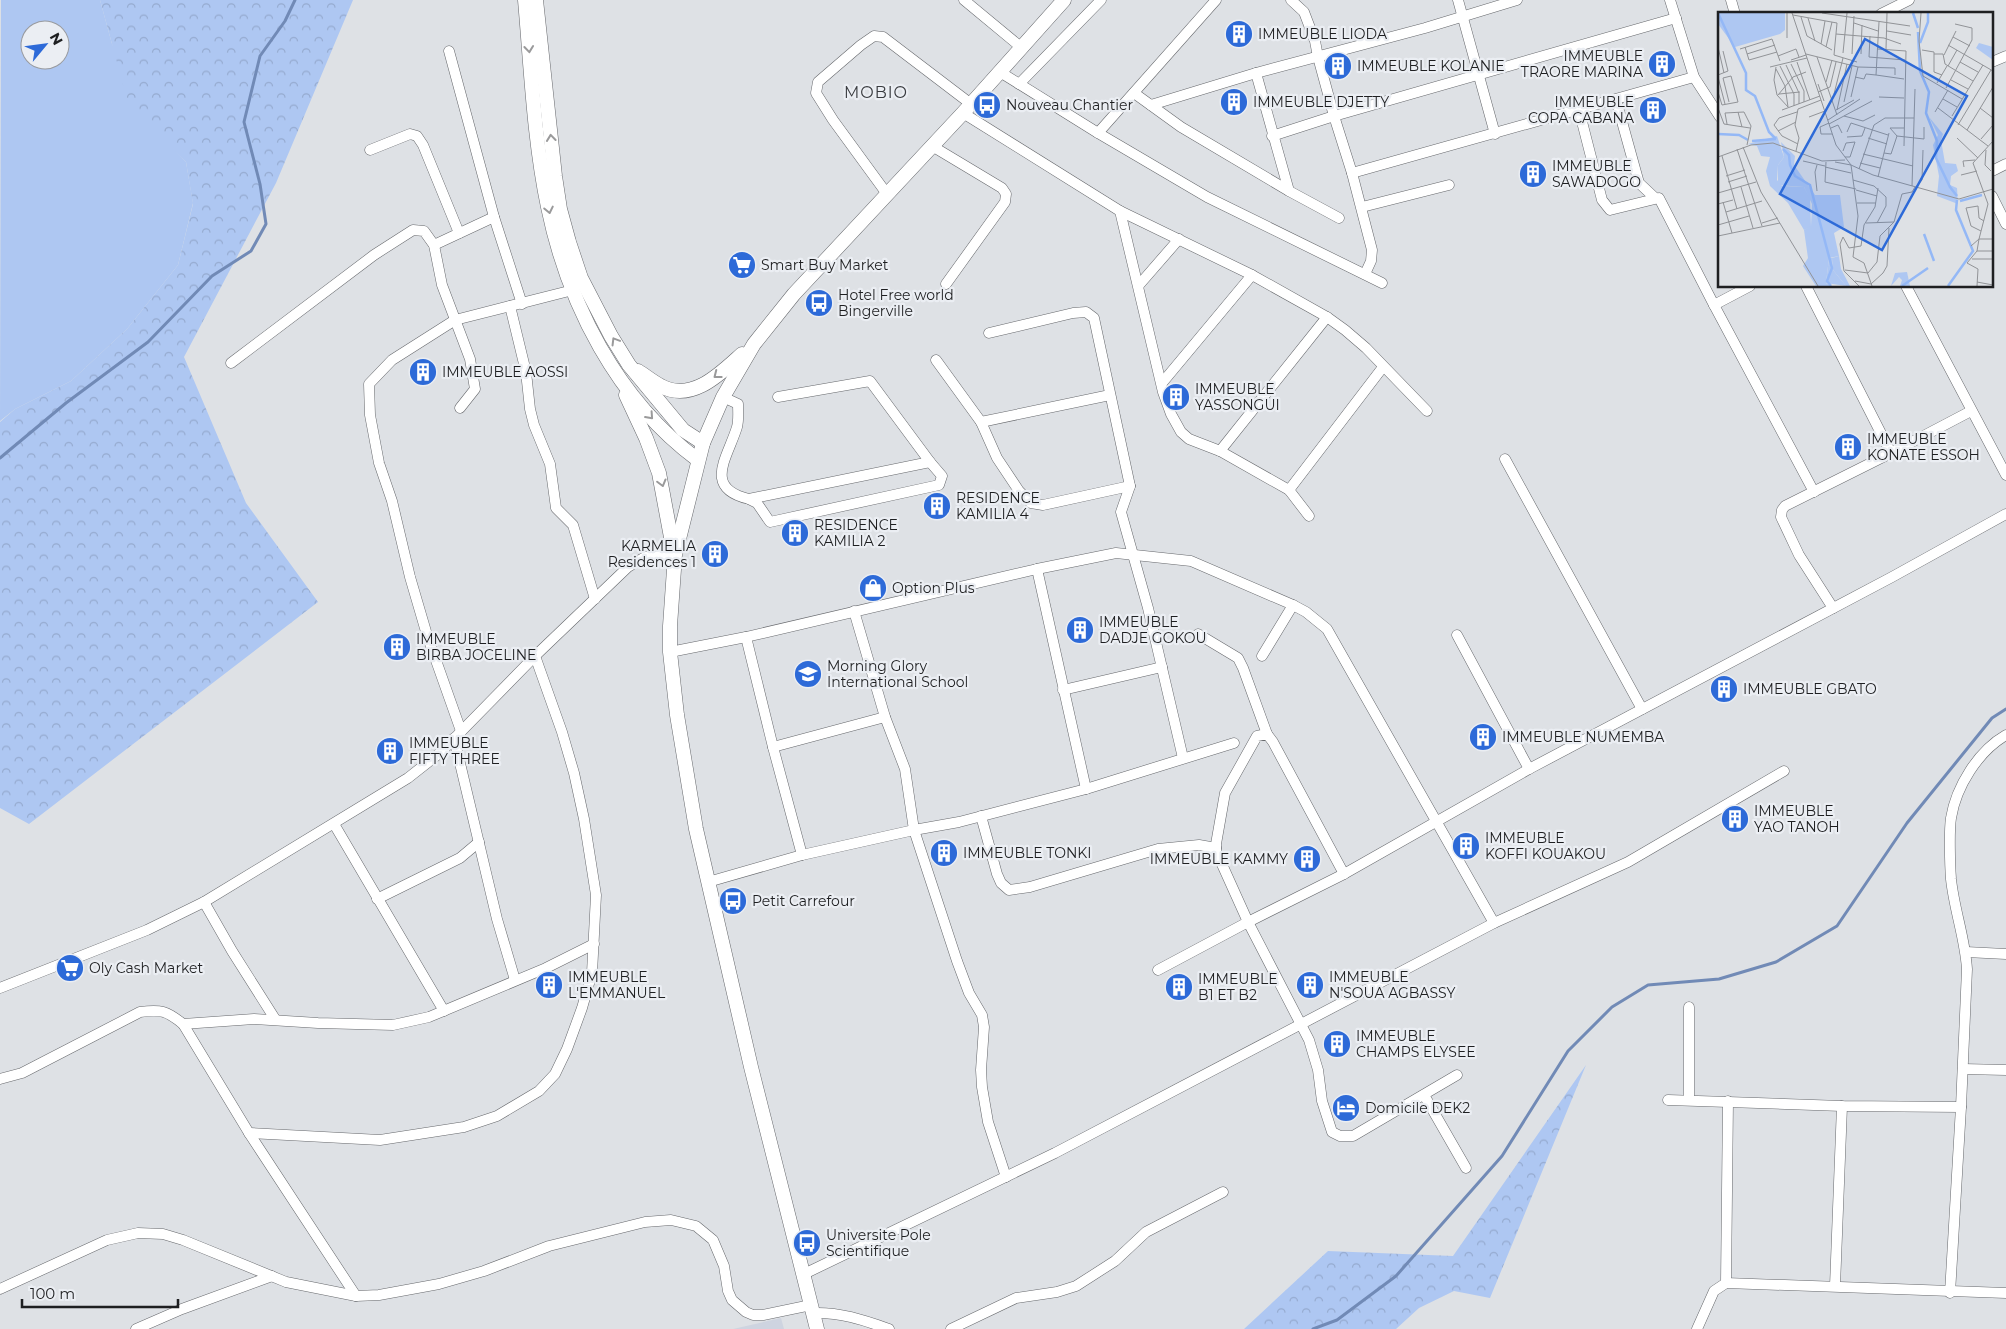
<svg xmlns="http://www.w3.org/2000/svg" width="2006" height="1329" viewBox="0 0 2006 1329" font-family="Montserrat,sans-serif">
  <style>
    .built { fill: #ced4e0 }
    .grass { fill: #aec7f2; fill-rule: evenodd }
    .forest { fill: url(#forest-crowns) }
    .lines { fill: none; stroke-linecap: round; stroke-linejoin: round }
    .stream { stroke: #718ab6; stroke-width: 3 }
    .street-casing { stroke: #66686c; stroke-width: 11 }
    .secondary-casing { stroke: #66686c; stroke-width: 15 }
    .street { stroke: #fff; stroke-width: 10 }
    .secondary { stroke: #fff; stroke-width: 14 }
    .oneway { stroke: #9a9a9b }
    .labels { text-anchor: middle; dominant-baseline: central; stroke-width: 4.5; stroke-linejoin: round; paint-order: stroke }
    .poi-label { font-size: 14px; fill: #1e1f21; stroke: #ebeef3; text-anchor: start }
    .quarter-label { font-size: 16px; letter-spacing: 1px; fill: #393b3f; stroke: #ebeef3 }
    .inset-river { fill: none; stroke: #94b8f6; stroke-width: 2.5 }
    .inset-road { fill: none; stroke: #919397; stroke-width: 1 }
    .view { fill: #2d6ad8; fill-opacity: 0.15; stroke: #2d6ad8; stroke-width: 2.5 }
    .inset-edge { fill: none; stroke: #1e1f21; stroke-width: 2.5 }
  </style>
  <defs>
    <pattern id="forest-crowns" width="20" height="18" patternUnits="userSpaceOnUse" patternTransform="scale(1.25)"><rect width="20" height="18" fill="#aec7f2"/><path d="M2 6a3 3 0 1 1 6 0M12 15a3 3 0 1 1 6 0" fill="none" stroke="#95aacf"/></pattern>
  </defs>
  <rect width="100%" height="100%" fill="#dee1e5"/>
  <path class="built" d="M781 1318 784 1329H733Z"/>
  <path class="grass" d="M1 0H100L112 44 162 136 186 162 193 203 178 265 127 329 71 381 15 409 0 421ZM30 30H60V60H30Z"/>
  <g class="forest">
    <path d="M100 0H353L276 183 184 357 246 503 318 602 29 824 0 808V422L15 409 71 381 127 329 178 265 193 204 186 162 128 103Z"/>
    <path d="M1586 1065 1490 1298 1454 1291 1419 1308 1396 1329H1244L1328 1251 1453 1256Z"/>
  </g>
  <g class="lines">
    <g class="stream">
      <path d="M0 458 66 403 148 342 212 276 251 251 266 224 260 184 244 122 260 56 285 21 295 0"/>
      <path d="M1313 1329 1337 1320 1396 1276 1502 1156 1568 1051 1612 1007 1648 985 1719 979 1776 962 1837 926 1907 823 1992 718 2006 709"/>
    </g>
    <defs>
      <g id="street">
        <path d="M964 0 1022 48"/>
        <path d="M1291 0 1304 12 1315 41 1318 57 1334 116 1352 173 1372 250 1371 261 1365 274"/>
        <path d="M1458 0 1495 134"/>
        <path d="M1670 0 1694 77 1720 117"/>
        <path d="M1731 0 1735 14"/>
        <path d="M1881 14 1909 0"/>
        <path d="M449 51 494 217 522 304"/>
        <path d="M1992 62 2006 56"/>
        <path d="M1000 72 1098 133 1207 197 1382 283"/>
        <path d="M1256 73 1289 191"/>
        <path d="M1019 84 1101 0"/>
        <path d="M1134 93 1181 127 1289 191 1339 218"/>
        <path d="M1616 100 1639 183 1655 198"/>
        <path d="M1151 105 1256 73 1425 28 1517 0"/>
        <path d="M1579 110 1602 200 1610 210 1614 209 1659 198 1714 305"/>
        <path d="M963 113 1120 211 1252 275 1327 317 1345 330 1366 348 1427 411"/>
        <path d="M1098 133 1216 0"/>
        <path d="M1272 136 1334 116 1676 18"/>
        <path d="M932 146 1002 188 1006 194 1005 202 946 284"/>
        <path d="M370 150 410 134 417 136 423 145 459 233"/>
        <path d="M1992 171 2006 164"/>
        <path d="M1352 173 1694 77"/>
        <path d="M887 194 833 120 816 93 818 82 861 45 874 36 883 37 971 104"/>
        <path d="M1992 196 2006 224"/>
        <path d="M1362 207 1449 185"/>
        <path d="M1120 211 1163 392 1171 414 1181 432 1189 439 1220 451 1289 490 1309 516"/>
        <path d="M434 245 494 217"/>
        <path d="M1139 285 1179 239"/>
        <path d="M1750 286 1714 305 1814 492"/>
        <path d="M1806 286 1891 453 1785 506 1782 510 1781 517 1799 555 1833 608"/>
        <path d="M1906 286 2006 475"/>
        <path d="M510 306 526 372 530 409 534 425 550 464 556 508 573 525 595 599"/>
        <path d="M989 333 1073 313 1086 312 1094 318 1130 486 1121 512 1148 608 1183 758"/>
        <path d="M936 360 981 422 997 458 1019 491 1031 503 1043 505 1130 486"/>
        <path d="M231 363 374 255 413 230 424 231 434 245 442 285 470 359 475 389 460 408"/>
        <path d="M1162 383 1252 275"/>
        <path d="M723 397 738 404C738 411 739 419 737 427 728 457 702 488 749 499L930 462 870 381 778 397"/>
        <path d="M981 422 1110 395"/>
        <path d="M1220 451 1327 317"/>
        <path d="M1891 453 1971 411"/>
        <path d="M1505 459 1642 709"/>
        <path d="M1289 490 1383 367"/>
        <path d="M749 499 757 503 770 522 939 485 942 476 930 462"/>
        <path d="M1037 569 1086 789"/>
        <path d="M854 611 885 717 905 769 914 830 957 961 969 993 982 1015 984 1027 981 1070 982 1087 988 1122 1006 1177"/>
        <path d="M1198 634 1238 658 1243 668 1267 734"/>
        <path d="M1457 635 1529 769"/>
        <path d="M746 637 773 747 802 855"/>
        <path d="M670 652 746 637 1037 569 1116 553 1191 561 1293 605 1306 612 1327 629 1494 923"/>
        <path d="M1262 656 1293 605"/>
        <path d="M1063 690 1162 667"/>
        <path d="M461 731 427 635 410 577 392 501 379 463 370 415 369 384 392 360 455 320 573 290"/>
        <path d="M454 738 497 919 515 980"/>
        <path d="M773 747 885 717"/>
        <path d="M981 816 997 874 1001 883 1009 890 1030 887 1158 849 1199 845 1216 848"/>
        <path d="M334 824 444 1011"/>
        <path d="M1344 874 1273 742 1267 734 1257 736 1225 793 1216 844V851L1248 922 1309 1040 1318 1070 1322 1101 1332 1132 1340 1136H1353L1457 1075"/>
        <path d="M708 882 802 855 914 830 959 822 1086 789 1234 743"/>
        <path d="M377 899 460 858 479 842"/>
        <path d="M204 902 232 951 275 1019"/>
        <path d="M1966 952 2006 954"/>
        <path d="M1158 970 1248 922 1344 874 1529 769 1892 577 2006 514"/>
        <path d="M0 988 147 930 204 902 408 778 441 752 535 656 628 567 645 557 675 555"/>
        <path d="M1689 1007V1100"/>
        <path d="M183 1024 254 1019 318 1023 393 1025 429 1017 546 968 594 944"/>
        <path d="M1963 1069 2006 1070"/>
        <path d="M0 1079 22 1073 140 1012C161 1009 167 1011 183 1024L249 1133 356 1296"/>
        <path d="M1424 1095 1466 1168"/>
        <path d="M1668 1100 1842 1106 1961 1107"/>
        <path d="M249 1133 380 1140 464 1127 497 1116 539 1091 555 1074 567 1049 582 1008 592 973 596 895 584 819 574 773 562 732 535 656"/>
        <path d="M804 1274 1055 1153 1494 923 1628 862 1784 771"/>
        <path d="M1726 1283 1728 1101"/>
        <path d="M1835 1286 1842 1106"/>
        <path d="M0 1289 107 1240 138 1233 163 1234 183 1240 286 1282 356 1296 379 1295 439 1284 484 1271 549 1246 645 1222 671 1220 696 1226 713 1240 724 1266 728 1291 732 1300 746 1312 753 1315H763L811 1305"/>
        <path d="M1950 1293 1961 1107 1967 969C1965 938 1954 909 1951 879 1950 866 1949 831 1951 818 1956 787 1978 751 2006 735"/>
        <path d="M813 1313C840 1312 863 1320 889 1329"/>
        <path d="M136 1329 182 1309 272 1276"/>
        <path d="M951 1329 1016 1298 1057 1292 1076 1286 1115 1261 1146 1232 1223 1192"/>
        <path d="M1697 1329 1714 1291 1726 1283 2006 1293"/>
      </g>
      <g id="secondary">
        <path d="M525 0C531 68 534 141 548 207 568 304 617 400 698 460"/>
        <path d="M536 0 555 176 560 209 569 242 581 278 611 336 629 365 683 430 703 443"/>
        <path d="M638 371C646 376 653 382 661 386 692 403 721 373 742 354"/>
        <path d="M626 395 646 438 659 473 673 548"/>
        <path d="M817 1329 751 1067 696 829 677 715 670 652V626L675 555 703 443 723 397 754 344 794 294 963 113 1064 0"/>
      </g>
    </defs>
    <use href="#street" class="street-casing"/>
    <use href="#secondary" class="secondary-casing"/>
    <use href="#street" class="street"/>
    <use href="#secondary" class="secondary"/>
  </g>
  <defs><path id="oneway-chevron" d="M-2-3.5L2.5 0L-2 3.5" fill="none" stroke-width="1.6" stroke-linecap="round" stroke-linejoin="round" transform="scale(1.25)"/></defs>
  <g class="oneway">
    <use href="#oneway-chevron" transform="translate(529 49) rotate(84)"/>
    <use href="#oneway-chevron" transform="translate(551 138) rotate(-96)"/>
    <use href="#oneway-chevron" transform="translate(549 210) rotate(78)"/>
    <use href="#oneway-chevron" transform="translate(615 341) rotate(-121)"/>
    <use href="#oneway-chevron" transform="translate(717 375) rotate(142)"/>
    <use href="#oneway-chevron" transform="translate(650 416) rotate(48)"/>
    <use href="#oneway-chevron" transform="translate(662 483) rotate(75)"/>
  </g>
  <defs>
    <symbol id="building-disc" viewBox="-11 -11 22 22"><circle r="9.5" fill="#2d6ad8" stroke="#ebeef3"/><path d="M-4-6H4V6H1V3H-1V6H-4ZM-2.5-4.3h1.7v1.8h-1.7ZM.8-4.3h1.7v1.8H.8ZM-2.5-1h1.7V.8h-1.7ZM.8-1h1.7V.8H.8Z" fill="#fff"/></symbol>
    <symbol id="bus-disc" viewBox="-11 -11 22 22"><circle r="9.5" fill="#2d6ad8" stroke="#ebeef3"/><path d="M-5-6H5V4H4V6H2V4H-2V6H-4V4H-5ZM-3.5-4V0h7V-4ZM-3.5 1.2v1.5H-2V1.2ZM2 1.2v1.5H3.5V1.2Z" fill="#fff"/></symbol>
    <symbol id="supermarket-disc" viewBox="-11 -11 22 22"><circle r="9.5" fill="#2d6ad8" stroke="#ebeef3"/><path d="M-6-5.5h2.5l.6 2H6L4.5 2H-2.5L-4.4-4H-6ZM-1.5 3.2a1.3 1.3 0 1 0 .1 0ZM3 3.2a1.3 1.3 0 1 0 .1 0Z" fill="#fff"/></symbol>
    <symbol id="shop-disc" viewBox="-11 -11 22 22"><circle r="9.5" fill="#2d6ad8" stroke="#ebeef3"/><path d="M-5-2.5h2.3a2.7 3.5 0 0 1 5.4 0H5L5.5 6h-11ZM-1.5-2.5h3a1.5 2.3 0 0 0-3 0Z" fill="#fff"/></symbol>
    <symbol id="school-disc" viewBox="-11 -11 22 22"><circle r="9.5" fill="#2d6ad8" stroke="#ebeef3"/><path d="M0-5L7-2L0 1L-7-2ZM-4 1L0 2.5L4 1V4Q0 6-4 4Z" fill="#fff"/></symbol>
    <symbol id="hotel-disc" viewBox="-11 -11 22 22"><circle r="9.5" fill="#2d6ad8" stroke="#ebeef3"/><path d="M-6-4.5h1.5V1H6V5H4.5V3h-9V5H-6ZM-4 0a1.8 1.8 0 1 1 3.6 0ZM.5 0V-2.5h3Q6-2.5 6 0Z" fill="#fff"/></symbol>
  </defs>
  <g fill-rule="evenodd">
    <use href="#building-disc" x="1223" y="18" width="32" height="32"/>
    <use href="#building-disc" x="1646" y="48" width="32" height="32"/>
    <use href="#building-disc" x="1322" y="50" width="32" height="32"/>
    <use href="#building-disc" x="1218" y="86" width="32" height="32"/>
    <use href="#bus-disc" x="971" y="89" width="32" height="32"/>
    <use href="#building-disc" x="1637" y="94" width="32" height="32"/>
    <use href="#building-disc" x="1517" y="158" width="32" height="32"/>
    <use href="#supermarket-disc" x="726" y="249" width="32" height="32"/>
    <use href="#bus-disc" x="803" y="287" width="32" height="32"/>
    <use href="#building-disc" x="407" y="356" width="32" height="32"/>
    <use href="#building-disc" x="1160" y="381" width="32" height="32"/>
    <use href="#building-disc" x="1832" y="431" width="32" height="32"/>
    <use href="#building-disc" x="921" y="490" width="32" height="32"/>
    <use href="#building-disc" x="779" y="517" width="32" height="32"/>
    <use href="#building-disc" x="699" y="538" width="32" height="32"/>
    <use href="#shop-disc" x="857" y="572" width="32" height="32"/>
    <use href="#building-disc" x="1064" y="614" width="32" height="32"/>
    <use href="#building-disc" x="381" y="631" width="32" height="32"/>
    <use href="#school-disc" x="792" y="658" width="32" height="32"/>
    <use href="#building-disc" x="1708" y="673" width="32" height="32"/>
    <use href="#building-disc" x="1467" y="721" width="32" height="32"/>
    <use href="#building-disc" x="374" y="735" width="32" height="32"/>
    <use href="#building-disc" x="1719" y="803" width="32" height="32"/>
    <use href="#building-disc" x="1450" y="830" width="32" height="32"/>
    <use href="#building-disc" x="928" y="837" width="32" height="32"/>
    <use href="#building-disc" x="1291" y="843" width="32" height="32"/>
    <use href="#bus-disc" x="717" y="885" width="32" height="32"/>
    <use href="#supermarket-disc" x="54" y="952" width="32" height="32"/>
    <use href="#building-disc" x="533" y="969" width="32" height="32"/>
    <use href="#building-disc" x="1294" y="969" width="32" height="32"/>
    <use href="#building-disc" x="1163" y="971" width="32" height="32"/>
    <use href="#building-disc" x="1321" y="1028" width="32" height="32"/>
    <use href="#hotel-disc" x="1330" y="1092" width="32" height="32"/>
    <use href="#bus-disc" x="791" y="1227" width="32" height="32"/>
  </g>
  <g class="labels">
    <g class="poi-label">
      <text x="1258" y="34">IMMEUBLE LIODA</text>
      <text x="1643" y="56" text-anchor="end">IMMEUBLE<tspan x="1643" dy="16">TRAORE MARINA</tspan></text>
      <text x="1357" y="66">IMMEUBLE KOLANIE</text>
      <text x="1253" y="102">IMMEUBLE DJETTY</text>
      <text x="1634" y="102" text-anchor="end">IMMEUBLE<tspan x="1634" dy="16">COPA CABANA</tspan></text>
      <text x="1006" y="105">Nouveau Chantier</text>
      <text x="1552" y="166">IMMEUBLE<tspan x="1552" dy="16">SAWADOGO</tspan></text>
      <text x="761" y="265">Smart Buy Market</text>
      <text x="838" y="295">Hotel Free world<tspan x="838" dy="16">Bingerville</tspan></text>
      <text x="442" y="372">IMMEUBLE AOSSI</text>
      <text x="1195" y="389">IMMEUBLE<tspan x="1195" dy="16">YASSONGUI</tspan></text>
      <text x="1867" y="439">IMMEUBLE<tspan x="1867" dy="16">KONATE ESSOH</tspan></text>
      <text x="956" y="498">RESIDENCE<tspan x="956" dy="16">KAMILIA 4</tspan></text>
      <text x="814" y="525">RESIDENCE<tspan x="814" dy="16">KAMILIA 2</tspan></text>
      <text x="696" y="546" text-anchor="end">KARMELIA<tspan x="696" dy="16">Residences 1</tspan></text>
      <text x="892" y="588">Option Plus</text>
      <text x="1099" y="622">IMMEUBLE<tspan x="1099" dy="16">DADJE GOKOU</tspan></text>
      <text x="416" y="639">IMMEUBLE<tspan x="416" dy="16">BIRBA JOCELINE</tspan></text>
      <text x="827" y="666">Morning Glory<tspan x="827" dy="16">International School</tspan></text>
      <text x="1743" y="689">IMMEUBLE GBATO</text>
      <text x="1502" y="737">IMMEUBLE NUMEMBA</text>
      <text x="409" y="743">IMMEUBLE<tspan x="409" dy="16">FIFTY THREE</tspan></text>
      <text x="1754" y="811">IMMEUBLE<tspan x="1754" dy="16">YAO TANOH</tspan></text>
      <text x="1485" y="838">IMMEUBLE<tspan x="1485" dy="16">KOFFI KOUAKOU</tspan></text>
      <text x="963" y="853">IMMEUBLE TONKI</text>
      <text x="1288" y="859" text-anchor="end">IMMEUBLE KAMMY</text>
      <text x="752" y="901">Petit Carrefour</text>
      <text x="89" y="968">Oly Cash Market</text>
      <text x="568" y="977">IMMEUBLE<tspan x="568" dy="16">L'EMMANUEL</tspan></text>
      <text x="1329" y="977">IMMEUBLE<tspan x="1329" dy="16">N'SOUA AGBASSY</tspan></text>
      <text x="1198" y="979">IMMEUBLE<tspan x="1198" dy="16">B1 ET B2</tspan></text>
      <text x="1356" y="1036">IMMEUBLE<tspan x="1356" dy="16">CHAMPS ELYSEE</tspan></text>
      <text x="1365" y="1108">Domicile DEK2</text>
      <text x="826" y="1235">Universite Pole<tspan x="826" dy="16">Scientifique</tspan></text>
    </g>
    <g class="quarter-label">
      <text x="876" y="92">MOBIO</text>
    </g>
  </g>
  <g transform="translate(1718 12)">
    <rect width="275" height="275" fill="#dee1e5"/>
    <path d="M59 124 66 145 60 153 59 168 64 174 86 175 92 186 93 215 86 218 70 191 52 174 48 159 52 145 43 144 39 134 30 132ZM121 244 123 257 132 274H128L115 258 114 246Z" fill="#aec7f2"/>
    <path d="M0 1H67V18L62 22 17 35 0 12ZM211 105 225 122 223 128 227 151 238 152 240 159 233 164 232 173 239 176 240 192 219 184 221 164 215 133 220 123ZM63 130 77 144 76 153 97 183H122L126 215 116 221 121 244 111 246 108 271 113 274H98L85 254 90 246 86 218 93 214 94 192 86 175 60 173V153L66 145Z" fill="#aec7f2"/>
    <path d="M111 246H114L115 258 128 274 108 271ZM189 260 192 274H182L184 268 181 265 173 274 177 261Z" fill="#aec7f2"/>
    <path d="M261 31 275 35V48L258 36Z" fill="#aec7f2"/>
    <path class="inset-river" d="M0 1 28 61V78L37 84 51 120 58 127M195 1 200 16M200 20 202 59 211 80 208 101 219 129 218 146 232 175 239 184M202 31 210 10V1M0 122 21 123 30 128M34 129 58 127M65 137 71 143 72 153 77 164 92 173 114 256 109 269 113 274M242 189 264 183M206 222 216 249M184 274 210 256M230 274 255 239 238 198 239 188"/>
    <path class="inset-road" d="M69 1V26M74 1 118 133 133 153 155 163 241 187 275 177M104 1 192 14M203 1 201 29 205 64 244 87M75 3 119 11 116 43 139 50M83 5 89 24 114 38M90 6 97 29M161 10 158 63 186 67M136 11 160 19M169 19 193 23M118 22 166 26 183 32M152 24 151 45 187 48M235 25 252 34M103 32 107 9M230 33 275 59M0 35 6 61M27 35 31 48 59 40M108 35 114 10M22 37 54 27 62 49M160 37 188 39 186 134M168 37 169 1M204 38 216 40V60L224 63M125 41 129 1M29 42 57 33M88 42 140 55 177 56V63M134 42 136 4M143 42 144 13M216 42H225L227 52 255 69M226 43 238 19M60 44 78 37 81 45M99 45 119 103M73 48 88 43M79 50 92 88M242 50 260 60M73 52 86 79V90M68 53 81 81V92M62 54 76 82V94M230 54 239 38M52 55 89 46M58 55 56 68 59 83 70 95M58 57 67 74 70 95M0 63 10 59 5 39M0 65 7 92M137 65 146 67 148 62 158 63M5 66 11 90M233 68 250 77M108 70 114 48M219 71 229 54M100 72 106 89M228 76 254 28V16L237 12M0 80 4 93 20 90 13 64 5 66M100 80 112 75 118 50M61 82 82 80M116 82 125 46M60 83 75 65 88 60M133 85 140 55M161 85 186 86M225 87 239 95M126 90 134 54M0 96 6 112 32 116M220 96 270 134M262 96 275 106M64 98 102 84M118 98 136 88M119 98 129 52M20 100 24 115M79 100 61 106 56 113 64 124 80 132M217 100 230 78M126 104 145 109 157 103M234 104 265 53M91 105 107 99M110 108 142 87M111 111 102 115 103 122H114M9 112 7 101 26 100 33 114 29 133M111 112 154 89M240 113 273 58M113 116 120 113 124 121M186 116H172L179 124 206 127V115M249 118 275 75M60 119 78 110M129 120 133 111 170 123M129 125 144 124 147 116M150 126 169 132M239 126 260 146M263 127 275 113M25 135 43 180 100 274M19 137 44 214M268 138 267 153 273 159M78 139 81 126 77 113 80 97 103 88M125 139 128 131 137 130 132 145H127M166 141 173 142 179 124M145 142 195 154M4 144 19 197M0 145 33 133 55 131 104 149 127 148M85 149 107 154M108 150 107 170 138 177M117 150 133 153 140 204 135 245 146 251 154 274M142 151 162 156M99 153 97 160 99 179M107 155 133 161M246 155 245 149 257 148M141 157 156 113 167 106H196M243 163 259 159M8 164 27 158M160 165 171 121M135 168 156 174 168 185V194L159 211M10 170 29 164M194 174 197 77M23 175 35 216M198 175 204 168 205 138M138 178 159 184M0 181 38 170M5 190 14 221M139 191H158M0 192 15 188M8 200 44 189M44 211 60 206M148 211 176 210M0 213 31 204M263 219 253 214 248 196 260 194 261 206 266 209M0 224 62 211M253 234 261 227 270 192 255 151 275 129M259 239H275M254 247H275M127 258 150 261 159 250 162 224 176 210 184 182 194 180 197 175M137 269 153 272 165 261 169 254 171 216M259 270 275 273M141 274 126 259 122 232 125 225 131 236 143 234 146 213 157 195 160 176M259 274 260 257 249 251 259 239 261 227H275"/>
    <path class="view" d="M147 27 249 84 164 238 62 182Z"/>
    <rect width="275" height="275" class="inset-edge"/>
  </g>
  <g transform="translate(45 45) rotate(61)"><circle r="24" fill="#ebeef3" stroke="#999b9f"/>
  <path d="M0-4L9 19L0 12L-9 19Z" fill="#2d6ad8"/>
  <text y="-8" font-size="14" font-weight="bold" text-anchor="middle" fill="#1e1f21">N</text>
  </g>
  <path d="M22 1299v8h156v-8" fill="none" stroke="#1e1f21" stroke-width="2.5"/>
  <text x="30" y="1299" font-size="15" fill="#1e1f21" stroke="#ebeef3" stroke-width="4" paint-order="stroke">100 m</text>
</svg>
